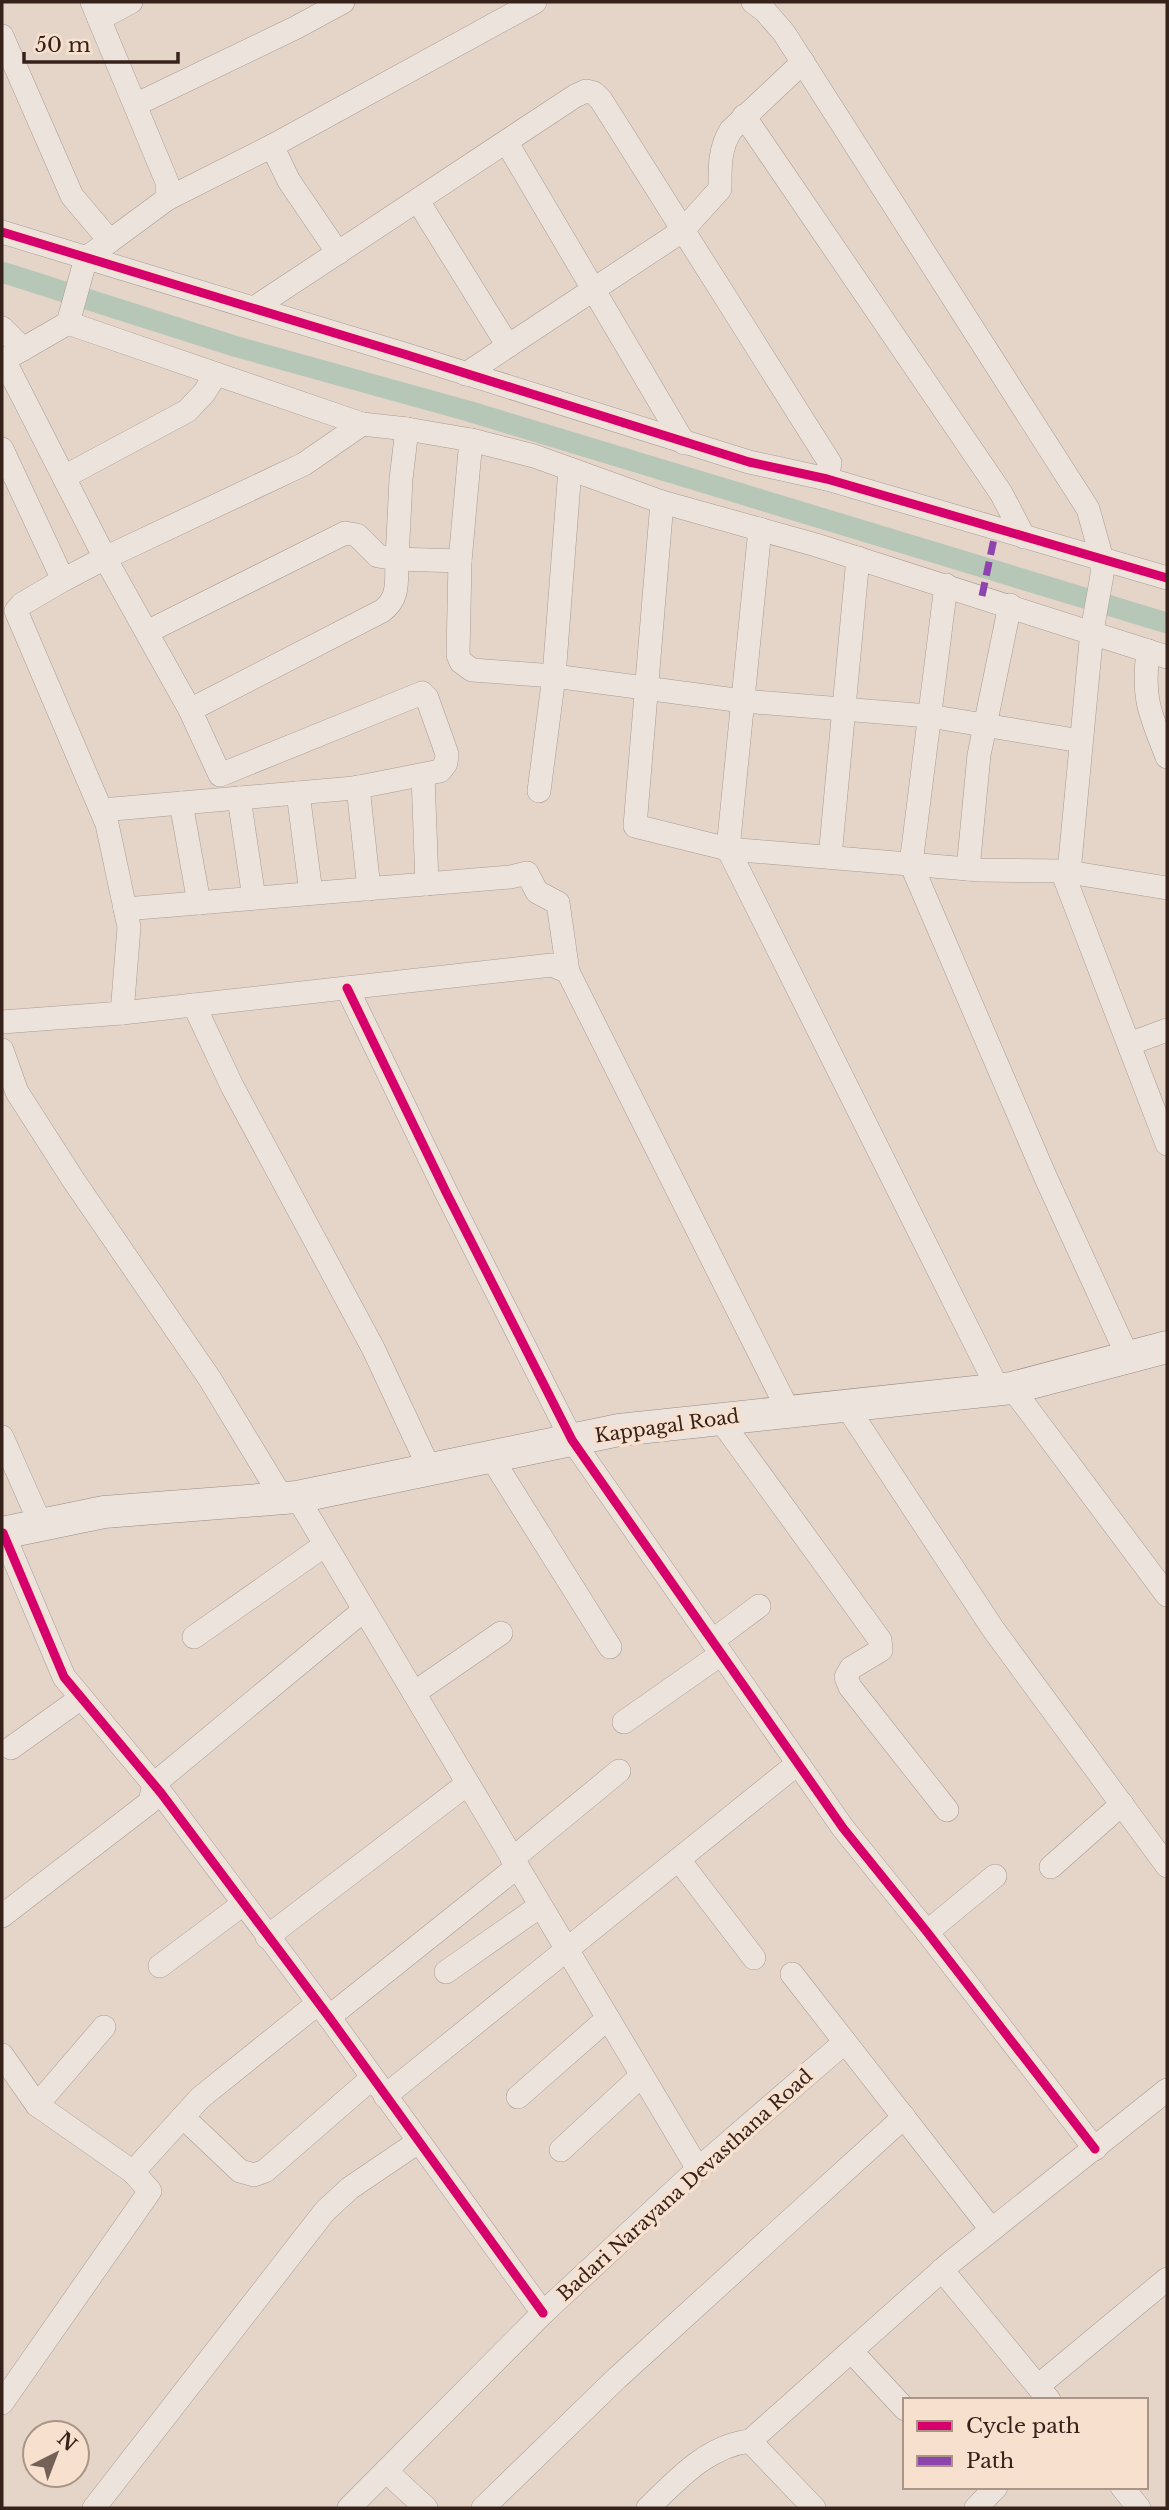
<svg xmlns="http://www.w3.org/2000/svg" width="1169" height="2510" viewBox="0 0 1169 2510" font-family="'Libre Baskerville',serif">
  <style>
    .lines { fill: none; stroke-linecap: round; stroke-linejoin: round }
    .canal { stroke: #b6c7b8; stroke-width: 21 }
    .minor-casing { stroke: #a99b93; stroke-width: 24 }
    .secondary-casing { stroke: #998a83; stroke-width: 33 }
    .minor { stroke: #ece3dc; stroke-width: 23 }
    .secondary { stroke: #ece3dc; stroke-width: 32 }
    .quiet { stroke: #8e44ad; stroke-width: 7; stroke-dasharray: 14 7; stroke-linecap: butt }
    .cycleway-casing { stroke: #f7e0ce; stroke-width: 13 }
    .cycleway { stroke: #d6006c; stroke-width: 9 }
    .labels { text-anchor: middle; dominant-baseline: central; stroke-width: 7; stroke-linejoin: round; paint-order: stroke }
    .street-label { font-size: 19px; fill: #37221b; stroke: #f7e0ce }
  </style>
  <rect width="100%" height="100%" fill="#e5d5c9"/>
  <g class="lines">
    <path class="canal" d="M2 272 234 346 468 411 1167 623"/>
    <defs>
      <g id="minor">
        <path d="M92 2 167 182V199L110 241"/>
        <path d="M753 2 765 11 784 33 1088 509 1102 559V575L1092 631 1069 872"/>
        <path d="M99 19 131 2"/>
        <path d="M2 36 72 196 110 241 86 258 68 323 2 361"/>
        <path d="M135 105 297 27 343 2"/>
        <path d="M744 116 1001 493 1024 537"/>
        <path d="M507 143 684 443"/>
        <path d="M272 146 289 181 338 253"/>
        <path d="M167 199 272 146 535 2"/>
        <path d="M418 201 508 346 466 374"/>
        <path d="M2 232 404 354 749 462 827 479 1167 578"/>
        <path d="M254 308 575 96 586 91 594 93 601 100 830 463 827 479"/>
        <path d="M68 323 362 424 407 429 471 440 534 456 662 502 816 545 1167 657"/>
        <path d="M2 328 23 349"/>
        <path d="M508 346 682 231 720 189C720 168 719 149 731 130L803 62"/>
        <path d="M4 360 105 558 304 464 362 424"/>
        <path d="M407 429 401 479 397 559 460 561"/>
        <path d="M471 440 460 561 458 655 461 662 472 670 554 676 743 701 929 716 1081 741"/>
        <path d="M2 449 63 580 22 604 16 611 107 824 129 927 122 1013 2 1022"/>
        <path d="M64 477 187 411 204 393 216 374"/>
        <path d="M662 502 635 826 728 849 980 870 1062 871 1167 888"/>
        <path d="M760 529 728 849 998 1389"/>
        <path d="M63 580 105 558 190 710 382 611C400 598 396 581 397 559L378 556 357 535 345 533 147 632"/>
        <path d="M946 585 911 864 1045 1176 1128 1357"/>
        <path d="M1148 651C1142 700 1150 713 1167 757"/>
        <path d="M423 775 427 884"/>
        <path d="M358 787 369 889"/>
        <path d="M539 791 554 676 570 469"/>
        <path d="M298 793 311 893"/>
        <path d="M239 798 254 898"/>
        <path d="M181 803 199 903"/>
        <path d="M102 810 354 788 440 771 446 763 447 754 427 698 422 693 220 775 190 710"/>
        <path d="M830 857 858 558"/>
        <path d="M968 869 979 755 1010 605"/>
        <path d="M1062 871 1167 1144"/>
        <path d="M125 909 510 877 527 873 537 892 558 903 568 972"/>
        <path d="M347 988 446 1192 572 1440 843 1828 927 1932 1095 2149"/>
        <path d="M194 1005 232 1086 373 1348 430 1470"/>
        <path d="M122 1013 552 965 568 972 788 1410"/>
        <path d="M1129 1044 1167 1030"/>
        <path d="M2 1050 17 1092 74 1181 210 1379 282 1498"/>
        <path d="M1012 1388 1167 1595"/>
        <path d="M845 1404 993 1629 1167 1866"/>
        <path d="M719 1418 880 1640 881 1650 851 1668 846 1677 850 1687 947 1810"/>
        <path d="M2 1437 41 1525"/>
        <path d="M491 1457 610 1647"/>
        <path d="M297 1497 698 2169"/>
        <path d="M3 1533 64 1677 161 1793 329 2017 543 2313"/>
        <path d="M194 1637 325 1545"/>
        <path d="M712 1641 759 1606"/>
        <path d="M414 1693 501 1633"/>
        <path d="M624 1722 721 1654"/>
        <path d="M11 1748 81 1698"/>
        <path d="M512 1859 619 1771"/>
        <path d="M679 1860 754 1958"/>
        <path d="M1051 1867 1122 1804"/>
        <path d="M2 1916 150 1802 154 1784 364 1610"/>
        <path d="M927 1932 995 1876"/>
        <path d="M267 1937 467 1784"/>
        <path d="M160 1966 243 1904"/>
        <path d="M446 1972 540 1906"/>
        <path d="M792 1974 991 2229"/>
        <path d="M329 2017 517 1867"/>
        <path d="M2 2055 37 2105 133 2172"/>
        <path d="M385 2096 797 1764"/>
        <path d="M518 2097 607 2019"/>
        <path d="M37 2105 104 2027"/>
        <path d="M183 2117 240 2171 254 2175 265 2171 372 2078"/>
        <path d="M561 2150 641 2076"/>
        <path d="M942 2270 1049 2400"/>
        <path d="M852 2352 905 2409"/>
        <path d="M1038 2386 1167 2279"/>
        <path d="M2 2403 150 2191 133 2172 200 2098 317 2004"/>
        <path d="M750 2441 814 2508"/>
        <path d="M386 2471 426 2508"/>
        <path d="M1122 2487 1139 2508"/>
        <path d="M94 2508 325 2211 350 2188 418 2142"/>
        <path d="M349 2508 543 2313 698 2169 845 2042"/>
        <path d="M483 2508 617 2378 904 2117"/>
        <path d="M648 2508C678 2479 707 2446 750 2441L950 2263 1167 2090"/>
        <path d="M976 2508 996 2487"/>
      </g>
      <path id="secondary" d="M2 1533 104 1512 297 1497 619 1430 1012 1388 1167 1347"/>
    </defs>
    <use href="#minor" class="minor-casing"/>
    <use href="#secondary" class="secondary-casing"/>
    <use href="#minor" class="minor"/>
    <use href="#secondary" class="secondary"/>
    <path class="quiet" d="M982 596 996 529"/>
    <defs>
      <g id="cycleway">
        <path d="M2 232 404 354 749 462 827 479 1167 578"/>
        <path d="M347 988 446 1192 572 1440 843 1828 927 1932 1095 2149"/>
        <path d="M3 1533 64 1677 161 1793 329 2017 543 2313"/>
      </g>
    </defs>
    <use href="#cycleway" class="cycleway-casing"/>
    <use href="#cycleway" class="cycleway"/>
  </g>
  <g class="labels">
    <g class="street-label">
      <text transform="translate(667 1426) rotate(-8)">Kappagal Road</text>
      <text transform="translate(685 2185) rotate(-42)">Badari Narayana Devasthana Road</text>
    </g>
  </g>
  <rect width="1169" height="2510" fill="none" stroke="#37221b" stroke-width="7"/>
  <rect x="903" y="2398" width="245" height="91" fill="#f7e0ce" stroke="#aa9486" stroke-width="2"/>
  <rect x="917" y="2421" width="35" height="10" fill="#d6006c" stroke="#aa9486" stroke-width="2"/>
  <text x="966" y="2433" font-size="21" fill="#37221b">Cycle path</text>
  <rect x="917" y="2456" width="35" height="10" fill="#8e44ad" stroke="#aa9486" stroke-width="2"/>
  <text x="966" y="2468" font-size="21" fill="#37221b">Path</text>
  <g transform="translate(56 2454) rotate(42)"><circle r="33" fill="#f7e0ce" stroke="#aa9486" stroke-width="2"/>
  <path d="M0-5L12 26L0 18L-12 26Z" fill="#746158"/>
  <text y="-10" font-size="19" font-weight="bold" text-anchor="middle" fill="#37221b">N</text>
  </g>
  <path d="M24 52v10h154v-10" fill="none" stroke="#37221b" stroke-width="3.5"/>
  <text x="35" y="52" font-size="21" fill="#37221b" stroke="#f7e0ce" stroke-width="5" paint-order="stroke">50 m</text>
</svg>
